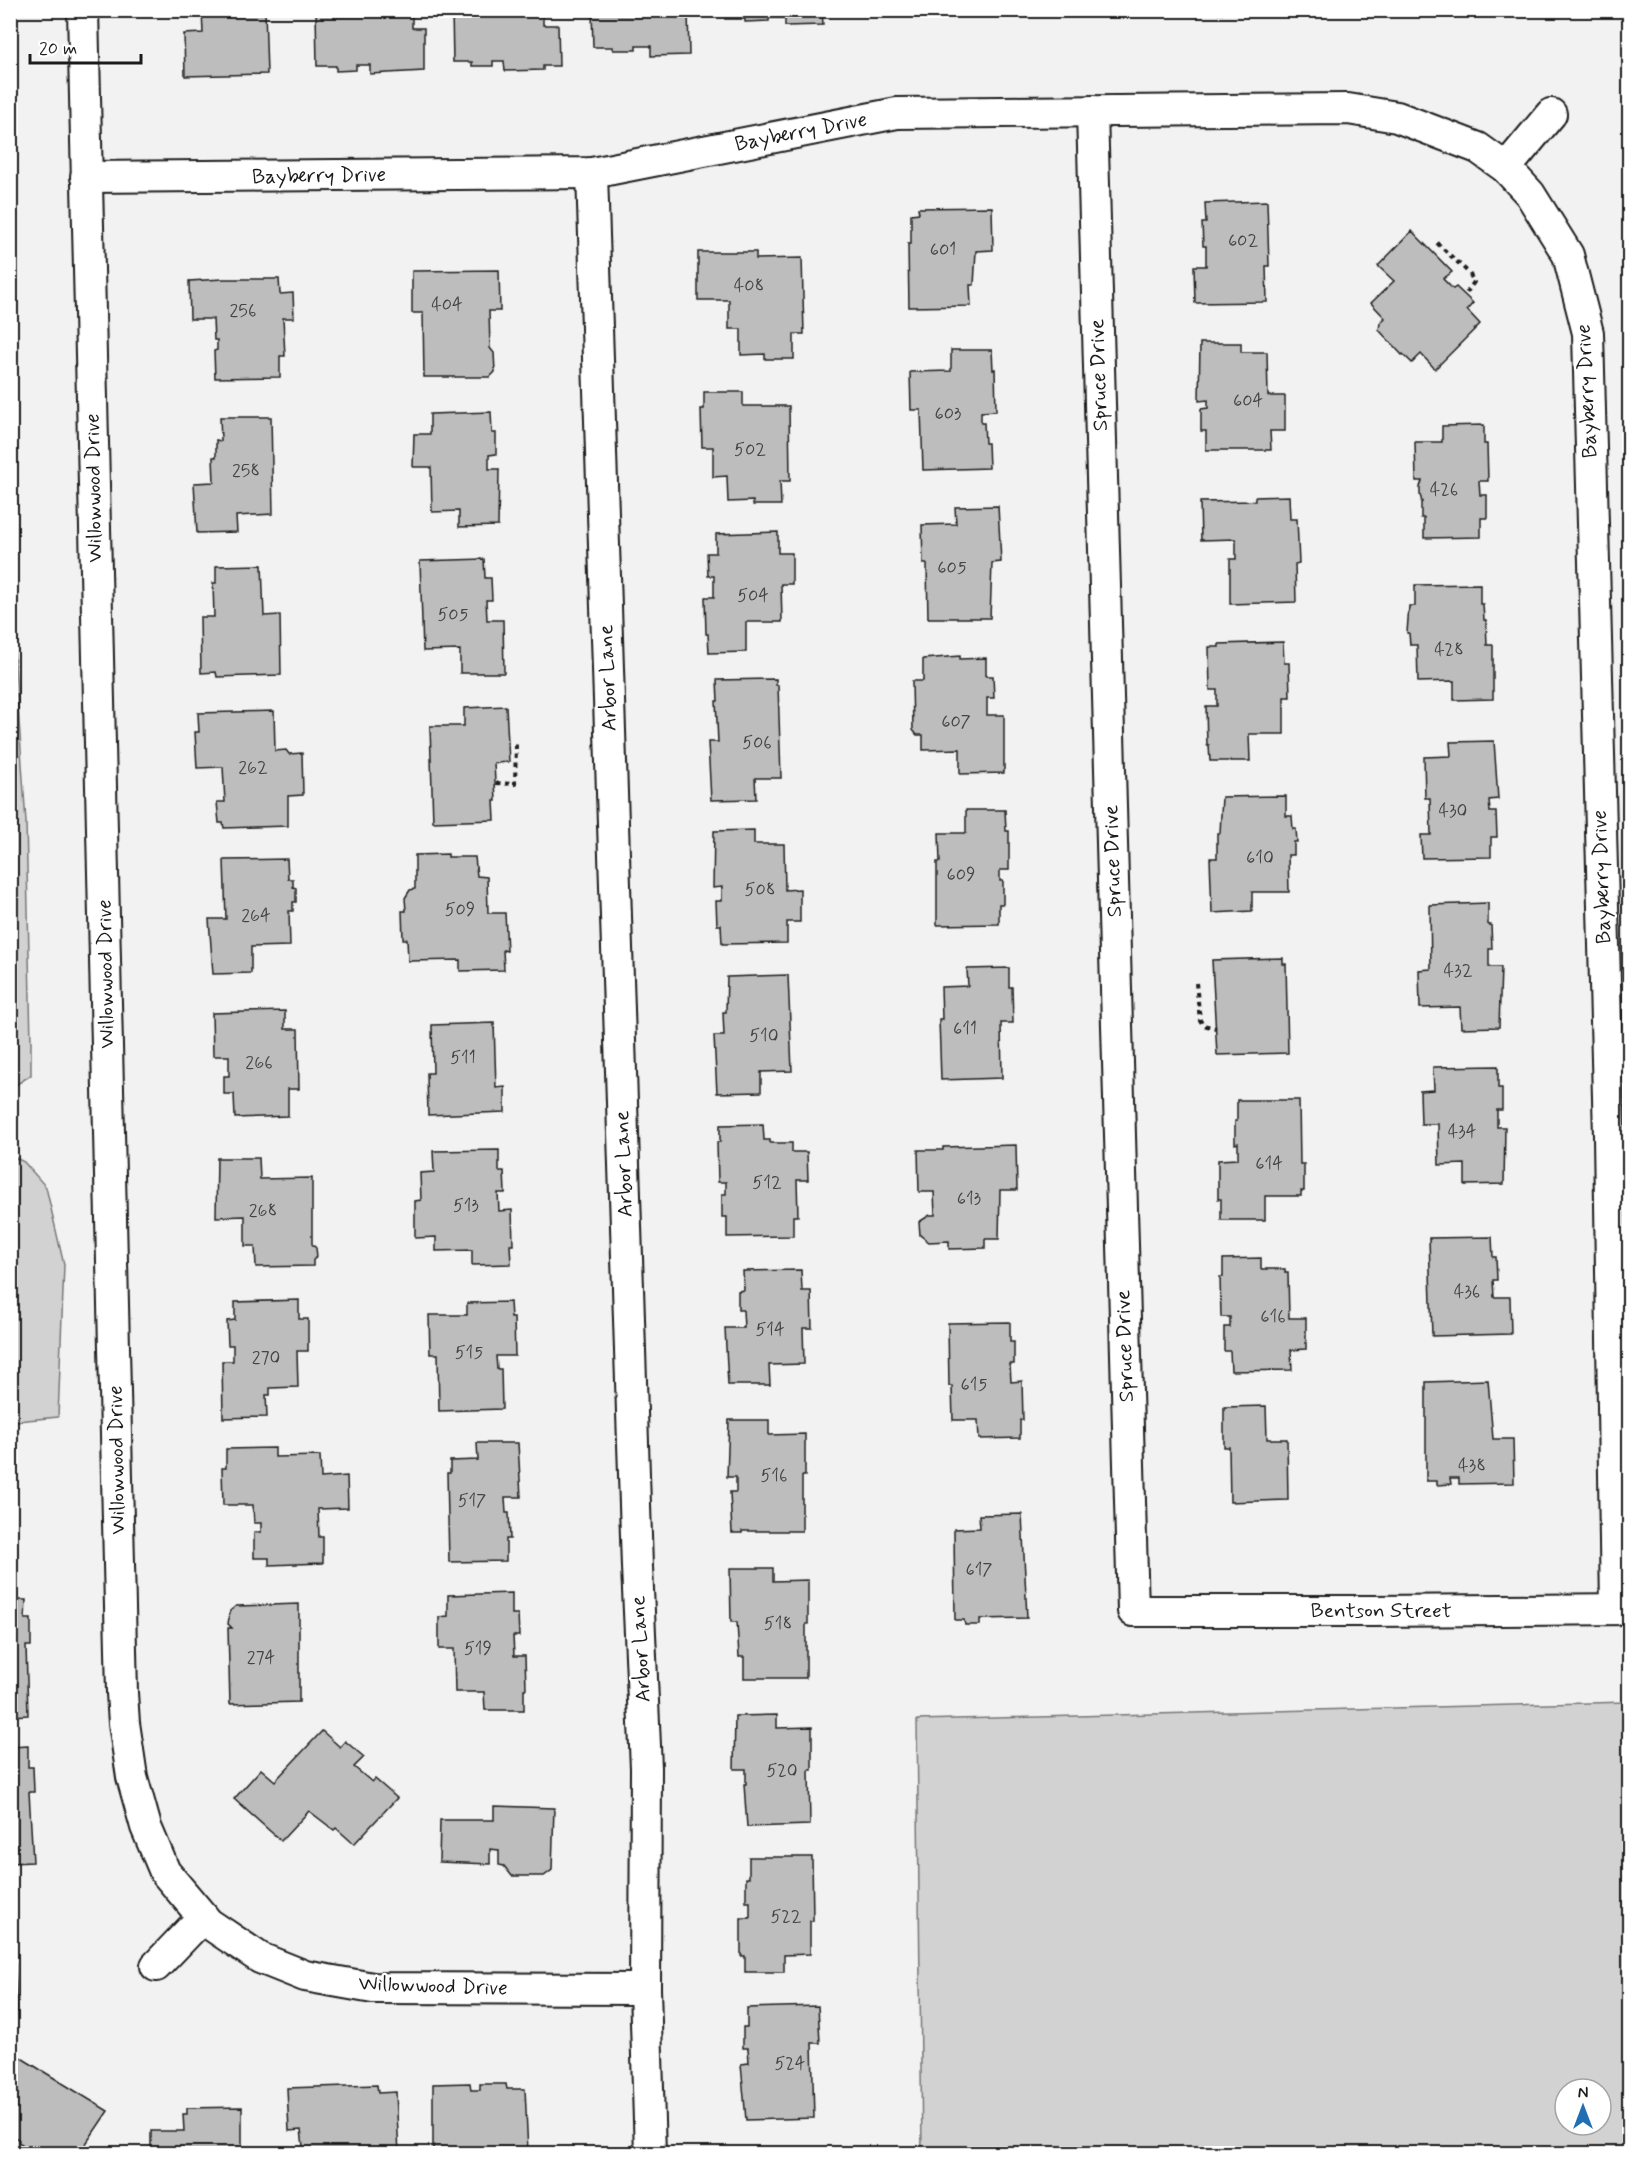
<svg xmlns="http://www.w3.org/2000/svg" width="1640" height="2164" viewBox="0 0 1640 2164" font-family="Mynerve,sans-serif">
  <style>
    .green { fill: #d2d2d2; stroke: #777; stroke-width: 1.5; fill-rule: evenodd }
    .building { fill: #bdbdbd; stroke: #1c1c1c; stroke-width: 1.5 }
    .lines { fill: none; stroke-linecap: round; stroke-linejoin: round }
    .street-casing { stroke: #1c1c1c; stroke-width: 34 }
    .path { stroke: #1c1c1c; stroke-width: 4; stroke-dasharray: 4.5 4.5; stroke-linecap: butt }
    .street { stroke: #fff; stroke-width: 30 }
    .labels { text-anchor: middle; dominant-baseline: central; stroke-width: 4.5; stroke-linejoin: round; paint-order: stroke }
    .number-label { font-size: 18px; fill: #444 }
    .street-label { font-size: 21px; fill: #1c1c1c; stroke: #fff }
  </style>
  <rect width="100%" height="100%" fill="#f2f2f2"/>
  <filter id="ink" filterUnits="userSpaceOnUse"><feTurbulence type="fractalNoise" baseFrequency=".0167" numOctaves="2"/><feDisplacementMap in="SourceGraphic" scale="12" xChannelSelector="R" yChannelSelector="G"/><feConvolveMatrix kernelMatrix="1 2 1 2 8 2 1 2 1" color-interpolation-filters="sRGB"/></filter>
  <g filter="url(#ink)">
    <g class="green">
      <path d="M11 629 13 634 26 822 31 1043V1075L11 1088Z"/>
      <path d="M10 1155 24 1162 46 1187 64 1265 58 1417 17 1421 11 1415Z"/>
      <path d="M1629 1702V2153H922L917 1720ZM1565 2089H1601V2125H1565Z"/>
    </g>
    <g class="building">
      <path d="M202 10H265L267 74 185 76 184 34 203 33Z"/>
      <path d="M316 10H412V28H424V71L370 74V65H356V70L336 71V66H317Z"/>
      <path d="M452 10H543V25H558L559 66H543V70L505 71 504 61H493V66H472V62H453Z"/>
      <path d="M592 10H688L689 55 651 56V46H636V50H613V47H593Z"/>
      <path d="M725 10H822L823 25 785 26V18H769V21L745 22V19H725Z"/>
      <path d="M918 10H976V12L918 14Z"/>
      <path d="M1008 10H1064V13H1025V12Z"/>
      <path d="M1166 10H1222V13H1184V12Z"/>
      <path d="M1267 201 1269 266H1266L1267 302 1195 303 1194 266H1206V246H1203L1202 223H1206L1205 203Z"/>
      <path d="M992 207 993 250 976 251 974 285H970L971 306 909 307 908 244H911V214L919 213 918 208Z"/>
      <path d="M1412 231 1452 272 1443 279 1453 289 1456 287 1473 303 1467 310 1480 324 1435 369 1421 354 1412 363 1403 354 1402 355 1379 330 1380 323 1385 318 1371 303 1394 281 1378 266Z"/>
      <path d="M698 252H756V259L802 258 804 334H794V359H765V354L741 355V329H729V300H698Z"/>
      <path d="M499 270 500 311H489L490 348 494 353 495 372 490 377H424L423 313H412V271Z"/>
      <path d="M223 279H279L280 294 293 293 294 318H283L285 356H280V377L215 378 214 351 217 350V340H214L213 319H190L189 281Z"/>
      <path d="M1200 343H1241V352H1267L1268 396H1285V431H1270L1271 450H1206V431H1201V409L1208 408V400L1199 401Z"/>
      <path d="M951 350H992L993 370 995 369 996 411 981 412V423H984L985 443H988L989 468 923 470 921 410H911L910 372 951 371Z"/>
      <path d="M704 392H743V406H789L790 481H780L781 505H753V501L728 502 727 476 713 477V447H702L701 409H704Z"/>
      <path d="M491 412 492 433H496V454L489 455V469H499L498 526 459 527V511L432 512 431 467H413L414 434H430V414Z"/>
      <path d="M220 417H271L273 514 236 516 237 532 197 533 194 483 214 482 213 457H216V440L221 441Z"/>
      <path d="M1484 425V444H1487L1488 481H1479L1480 495H1487V518H1481V537L1424 538V518H1421V502H1422L1420 495V487L1422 481H1416L1415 442H1442V426Z"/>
      <path d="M1289 496 1290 519H1297L1299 563 1295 564 1296 602 1230 604V559H1236V539L1201 540 1200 502 1255 501V497Z"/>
      <path d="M998 506 1001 562 992 563 990 618H928L927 564H923L922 525 956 524 955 507Z"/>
      <path d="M778 532V553H792V584H781L782 622H746V652L709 653 708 634H706L705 597H714V576H708L707 553H716V534Z"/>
      <path d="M484 559 485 578H491L492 600H486L487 620H503L504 673H460V650L423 651 420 561Z"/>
      <path d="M262 565 264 616 280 615 281 675 217 677 216 672 201 673 200 617H214L213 583H216V566Z"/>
      <path d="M1480 584V604H1483L1484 620H1486L1487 645H1493V699L1454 700V681L1418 682 1417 645H1410L1409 633H1407L1409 606H1415V585Z"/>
      <path d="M1283 642 1284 663H1289L1290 697H1284V734H1249L1250 761H1210L1209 745H1207L1206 706H1217V690H1210L1209 647H1219V644Z"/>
      <path d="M960 656V659L986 658V676H993L994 698H987V715H1004V773L960 774V749L923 750V735H917L913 730 912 681H923V659Z"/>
      <path d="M776 679V685H778L781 778H755L756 799 711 800 708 742H718L716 701H718L717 680Z"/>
      <path d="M506 706 509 762 494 763 496 801H494L495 820 433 822 430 726H464V708Z"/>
      <path d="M274 711 275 751 286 750 289 754 302 753 303 795 288 796V826L224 828 223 823H219L217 802H225L223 767 197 768 195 732H199L198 713Z"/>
      <path d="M1494 741 1498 799 1489 800 1490 812H1496L1497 837H1491V857L1422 858 1421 835H1431L1430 798H1425L1424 757 1451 756 1450 742Z"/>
      <path d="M1286 796V816H1292L1293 829H1296L1297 842H1294V855H1288L1289 892H1252V911L1212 913 1210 858H1217V833H1220L1222 797Z"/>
      <path d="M966 810H1005L1006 831H1009V870H1000V881H1003V904H999V924L937 925V862H940L939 833H966Z"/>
      <path d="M754 830V844H784L785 890 800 889V922H787V943L722 944 721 925H717L716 901H722V887L713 888 714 831Z"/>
      <path d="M448 854V857H475L477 876 487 877 488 913H505L507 951 503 950 504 970 460 971V960L408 961 407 939H403L402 911H406L405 898 410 890 415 889V855Z"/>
      <path d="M287 859 288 879H293V887L296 888V902H293V911H289L290 946 251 947V973L213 974 209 919H226L224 860Z"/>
      <path d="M1488 903V925H1491L1492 949H1489V967H1501L1499 1027 1461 1028 1460 1007 1420 1008 1419 970 1431 969 1430 905Z"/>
      <path d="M1283 958V964H1286L1288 1053 1217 1055 1212 960Z"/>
      <path d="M1009 968V987H1012L1013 1023H1001L1002 1078 941 1080 939 1019H942L941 987 968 986 967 969Z"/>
      <path d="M788 975 792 1071 761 1072V1092L717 1093 714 1036H724L723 1012H726L727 977Z"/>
      <path d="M285 1011V1029H298L299 1089H288V1116L235 1118 234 1094H224V1076H229V1056H213L212 1013Z"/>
      <path d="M494 1023 496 1088 505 1087V1112L428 1115 427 1073H433L432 1025Z"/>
      <path d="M1498 1066V1088H1502V1110H1497V1127H1505L1504 1184 1465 1185V1164L1439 1165 1438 1124H1421L1420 1091 1434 1090 1433 1067Z"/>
      <path d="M1237 1100H1299L1300 1164H1304V1191H1301V1196H1265V1220H1221V1199H1218V1160L1238 1159V1143L1235 1144V1121H1237Z"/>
      <path d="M763 1124 764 1140H770V1143H792V1152H807L808 1180H797L798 1216H793V1236L727 1237V1217H722V1194H726V1182H718L717 1142H720V1125Z"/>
      <path d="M1016 1145 1017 1190H1000L999 1239H985V1248L949 1249V1241L929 1242 920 1235 919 1222 930 1215H935L934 1192H919L918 1150H943V1147Z"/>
      <path d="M499 1150V1171H504L505 1193H498L499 1211 512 1210 513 1245H510L511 1264 472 1265V1250L436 1251V1237L415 1238V1201L421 1200 420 1173 434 1172 433 1151Z"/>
      <path d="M217 1158H259L260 1179 312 1178V1244L316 1248 317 1257 313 1260V1266L256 1267 255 1246H245V1216L216 1217Z"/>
      <path d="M1492 1237 1493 1257H1496L1497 1280H1493L1494 1297H1510L1511 1334 1432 1336 1429 1238Z"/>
      <path d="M1261 1258V1269H1285V1273H1288L1289 1318H1306V1349L1291 1350 1292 1370 1231 1371 1230 1351H1224V1327H1230V1317H1221L1220 1277H1223V1259Z"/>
      <path d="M801 1270 802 1291H811L812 1328H803L804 1364 769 1365 770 1385H728L725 1328H744L743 1310H738V1291L744 1290 743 1271Z"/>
      <path d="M299 1300V1319H308V1351H297L298 1387 270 1388V1395H266L267 1417 223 1418 222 1361H233V1345H228L227 1321 235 1320V1302Z"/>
      <path d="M510 1302 511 1318H514L515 1356H496L497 1369H501L502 1409 439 1411 438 1354H430L429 1315H467V1303Z"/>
      <path d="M1010 1322V1342H1014V1364H1010L1011 1382 1022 1381 1023 1420H1020V1438L979 1439 978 1420H953L952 1386H949L948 1323Z"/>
      <path d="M1488 1380 1493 1439H1513L1514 1483 1459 1484V1478H1450L1451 1484 1437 1485V1481H1426V1382Z"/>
      <path d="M1266 1406 1267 1439H1287L1288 1500 1230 1502 1229 1447H1224V1407Z"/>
      <path d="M729 1420H769V1435L805 1434V1476H802V1531H742V1533H732L730 1492H736V1477H727Z"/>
      <path d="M477 1443H518L521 1497H505L506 1513H509L510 1539H506V1561L449 1562 447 1473H450V1461L478 1460Z"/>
      <path d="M275 1448V1457L320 1456 321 1478 347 1476 348 1508 318 1509 319 1537H323V1563L269 1565V1558H254V1532H261V1523H254L253 1505H223L222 1468H226V1449Z"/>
      <path d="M1022 1514 1027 1618 980 1619V1625H965L964 1620H955L954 1529 980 1528 979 1515Z"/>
      <path d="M730 1568H773V1581L808 1580V1624H806V1678H744V1657H739L737 1622H731Z"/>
      <path d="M512 1593V1614H518L519 1636H513L514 1656H525L526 1689H524V1710H485L484 1692H455L454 1649H439V1617L448 1616V1595Z"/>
      <path d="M10 1600H26L25 1619H31V1646H26L28 1715 10 1716Z"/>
      <path d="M299 1604V1702L230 1704 228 1628H232L228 1624 230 1611 236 1606Z"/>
      <path d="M777 1715V1728L812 1727V1770H809L810 1825 747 1827 744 1784H746V1769H734L735 1716Z"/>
      <path d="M322 1731 340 1747 345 1741 364 1757 354 1767 372 1782 375 1779 397 1798 354 1844 336 1828 334 1830 309 1811 281 1841 234 1799 261 1769 275 1781Z"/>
      <path d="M28 1746V1767H33L34 1792H29L33 1862 10 1863V1747Z"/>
      <path d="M494 1806 554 1808 552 1870 544 1876H512L504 1866 499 1865V1850L490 1849V1864L439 1862 440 1820H494Z"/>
      <path d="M749 1857H812L813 1921H810V1954L784 1955V1972H745V1956H741V1918H750V1902H746V1878H749Z"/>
      <path d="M10 1918H13L17 2012H10Z"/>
      <path d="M818 2006 820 2043H812L814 2118 746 2120 741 2064 749 2063 748 2048H743V2027H747V2008Z"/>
      <path d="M10 2051 108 2111 79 2154H69L60 2147 56 2154H32L21 2146 22 2144 18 2142 19 2140 10 2134Z"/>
      <path d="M470 2083 471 2090H480V2084H506L507 2089H525L528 2152 465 2153V2150H433V2084Z"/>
      <path d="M377 2085 378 2093 396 2092 399 2154H304L301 2130 289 2131 287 2088Z"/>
      <path d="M242 2107V2154H151V2131H184L183 2114H187V2108Z"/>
    </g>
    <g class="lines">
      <defs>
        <g id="street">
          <path d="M83 10 122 1693 124 1723 132 1777 146 1827 165 1872 208 1923 260 1958 305 1976 373 1988 645 1989"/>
          <path d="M1092 111 1133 1611H1373L1630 1609"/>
          <path d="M1506 168 1551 114"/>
          <path d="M592 173 637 1567 646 1768 645 1989 650 2154"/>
          <path d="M86 177 592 173 897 113 1348 109 1397 117 1478 148 1506 168 1530 194 1568 255 1588 333 1609 1136 1616 1609"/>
          <path d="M156 1966 203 1917"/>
        </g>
      </defs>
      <use href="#street" class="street-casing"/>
      <g class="path">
        <path d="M1437 243 1469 273 1474 282 1465 295"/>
        <path d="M496 783 515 784 516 743"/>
        <path d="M1196 983 1200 1020 1203 1025 1216 1028"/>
      </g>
      <use href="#street" class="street"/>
    </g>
  </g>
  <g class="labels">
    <g class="number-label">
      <text x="1243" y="241">602</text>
      <text x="943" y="250">601</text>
      <text x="749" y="286">408</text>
      <text x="447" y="305">404</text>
      <text x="243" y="311">256</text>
      <text x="1248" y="401">604</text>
      <text x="948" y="414">603</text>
      <text x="750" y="450">502</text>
      <text x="246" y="471">258</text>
      <text x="1444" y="490">426</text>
      <text x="952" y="568">605</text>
      <text x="753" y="596">504</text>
      <text x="453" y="615">505</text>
      <text x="1449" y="650">428</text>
      <text x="956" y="722">607</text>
      <text x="757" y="743">506</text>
      <text x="253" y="768">262</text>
      <text x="1453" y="811">430</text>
      <text x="1260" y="858">610</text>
      <text x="961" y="875">609</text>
      <text x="760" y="890">508</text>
      <text x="460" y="910">509</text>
      <text x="256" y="916">264</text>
      <text x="1458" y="971">432</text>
      <text x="965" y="1029">611</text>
      <text x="764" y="1036">510</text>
      <text x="463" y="1058">511</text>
      <text x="259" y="1063">266</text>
      <text x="1462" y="1132">434</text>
      <text x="1269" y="1164">614</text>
      <text x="767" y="1183">512</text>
      <text x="969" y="1199">613</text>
      <text x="466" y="1206">513</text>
      <text x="263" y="1211">268</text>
      <text x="1467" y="1292">436</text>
      <text x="1273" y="1317">616</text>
      <text x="770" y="1330">514</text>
      <text x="469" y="1353">515</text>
      <text x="266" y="1358">270</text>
      <text x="974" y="1385">615</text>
      <text x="1472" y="1466">438</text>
      <text x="774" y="1476">516</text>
      <text x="472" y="1501">517</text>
      <text x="979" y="1570">617</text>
      <text x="778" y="1624">518</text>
      <text x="478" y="1649">519</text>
      <text x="261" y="1658">274</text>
      <text x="782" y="1771">520</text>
      <text x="786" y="1917">522</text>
      <text x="790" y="2064">524</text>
    </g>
    <g class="street-label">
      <text transform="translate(801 132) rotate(-11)">Bayberry Drive</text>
      <text transform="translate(319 176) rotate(-1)">Bayberry Drive</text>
      <text transform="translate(1099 375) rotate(-92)">Spruce Drive</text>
      <text transform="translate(1587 391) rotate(-93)">Bayberry Drive</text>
      <text transform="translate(94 488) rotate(-91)">Willowwood Drive</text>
      <text transform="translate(608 678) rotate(-92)">Arbor Lane</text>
      <text transform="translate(1113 861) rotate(-92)">Spruce Drive</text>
      <text transform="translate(1602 877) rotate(-92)">Bayberry Drive</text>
      <text transform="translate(106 974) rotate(-91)">Willowwood Drive</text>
      <text transform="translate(624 1164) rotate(-92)">Arbor Lane</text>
      <text transform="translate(1125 1346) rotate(-92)">Spruce Drive</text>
      <text transform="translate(117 1460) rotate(-91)">Willowwood Drive</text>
      <text x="1381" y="1611">Bentson Street</text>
      <text transform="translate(641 1649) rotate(-93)">Arbor Lane</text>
      <text transform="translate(433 1986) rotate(2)">Willowwood Drive</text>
    </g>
  </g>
  <rect width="1640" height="2164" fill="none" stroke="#fff" stroke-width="36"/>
  <rect x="18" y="18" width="1604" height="2128" fill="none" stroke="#1c1c1c" stroke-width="2" filter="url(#ink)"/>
  <g transform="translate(1583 2107)"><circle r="28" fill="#ffffff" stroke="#a4a4a4" stroke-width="1.5"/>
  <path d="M0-4.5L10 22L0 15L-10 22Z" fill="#1f6fb2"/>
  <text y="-9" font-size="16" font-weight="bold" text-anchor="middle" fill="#1c1c1c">N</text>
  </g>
  <path d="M30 54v9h111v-9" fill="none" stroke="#1c1c1c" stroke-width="3"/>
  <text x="39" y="54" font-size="18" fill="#1c1c1c" stroke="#ffffff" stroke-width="4.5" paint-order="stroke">20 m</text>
</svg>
